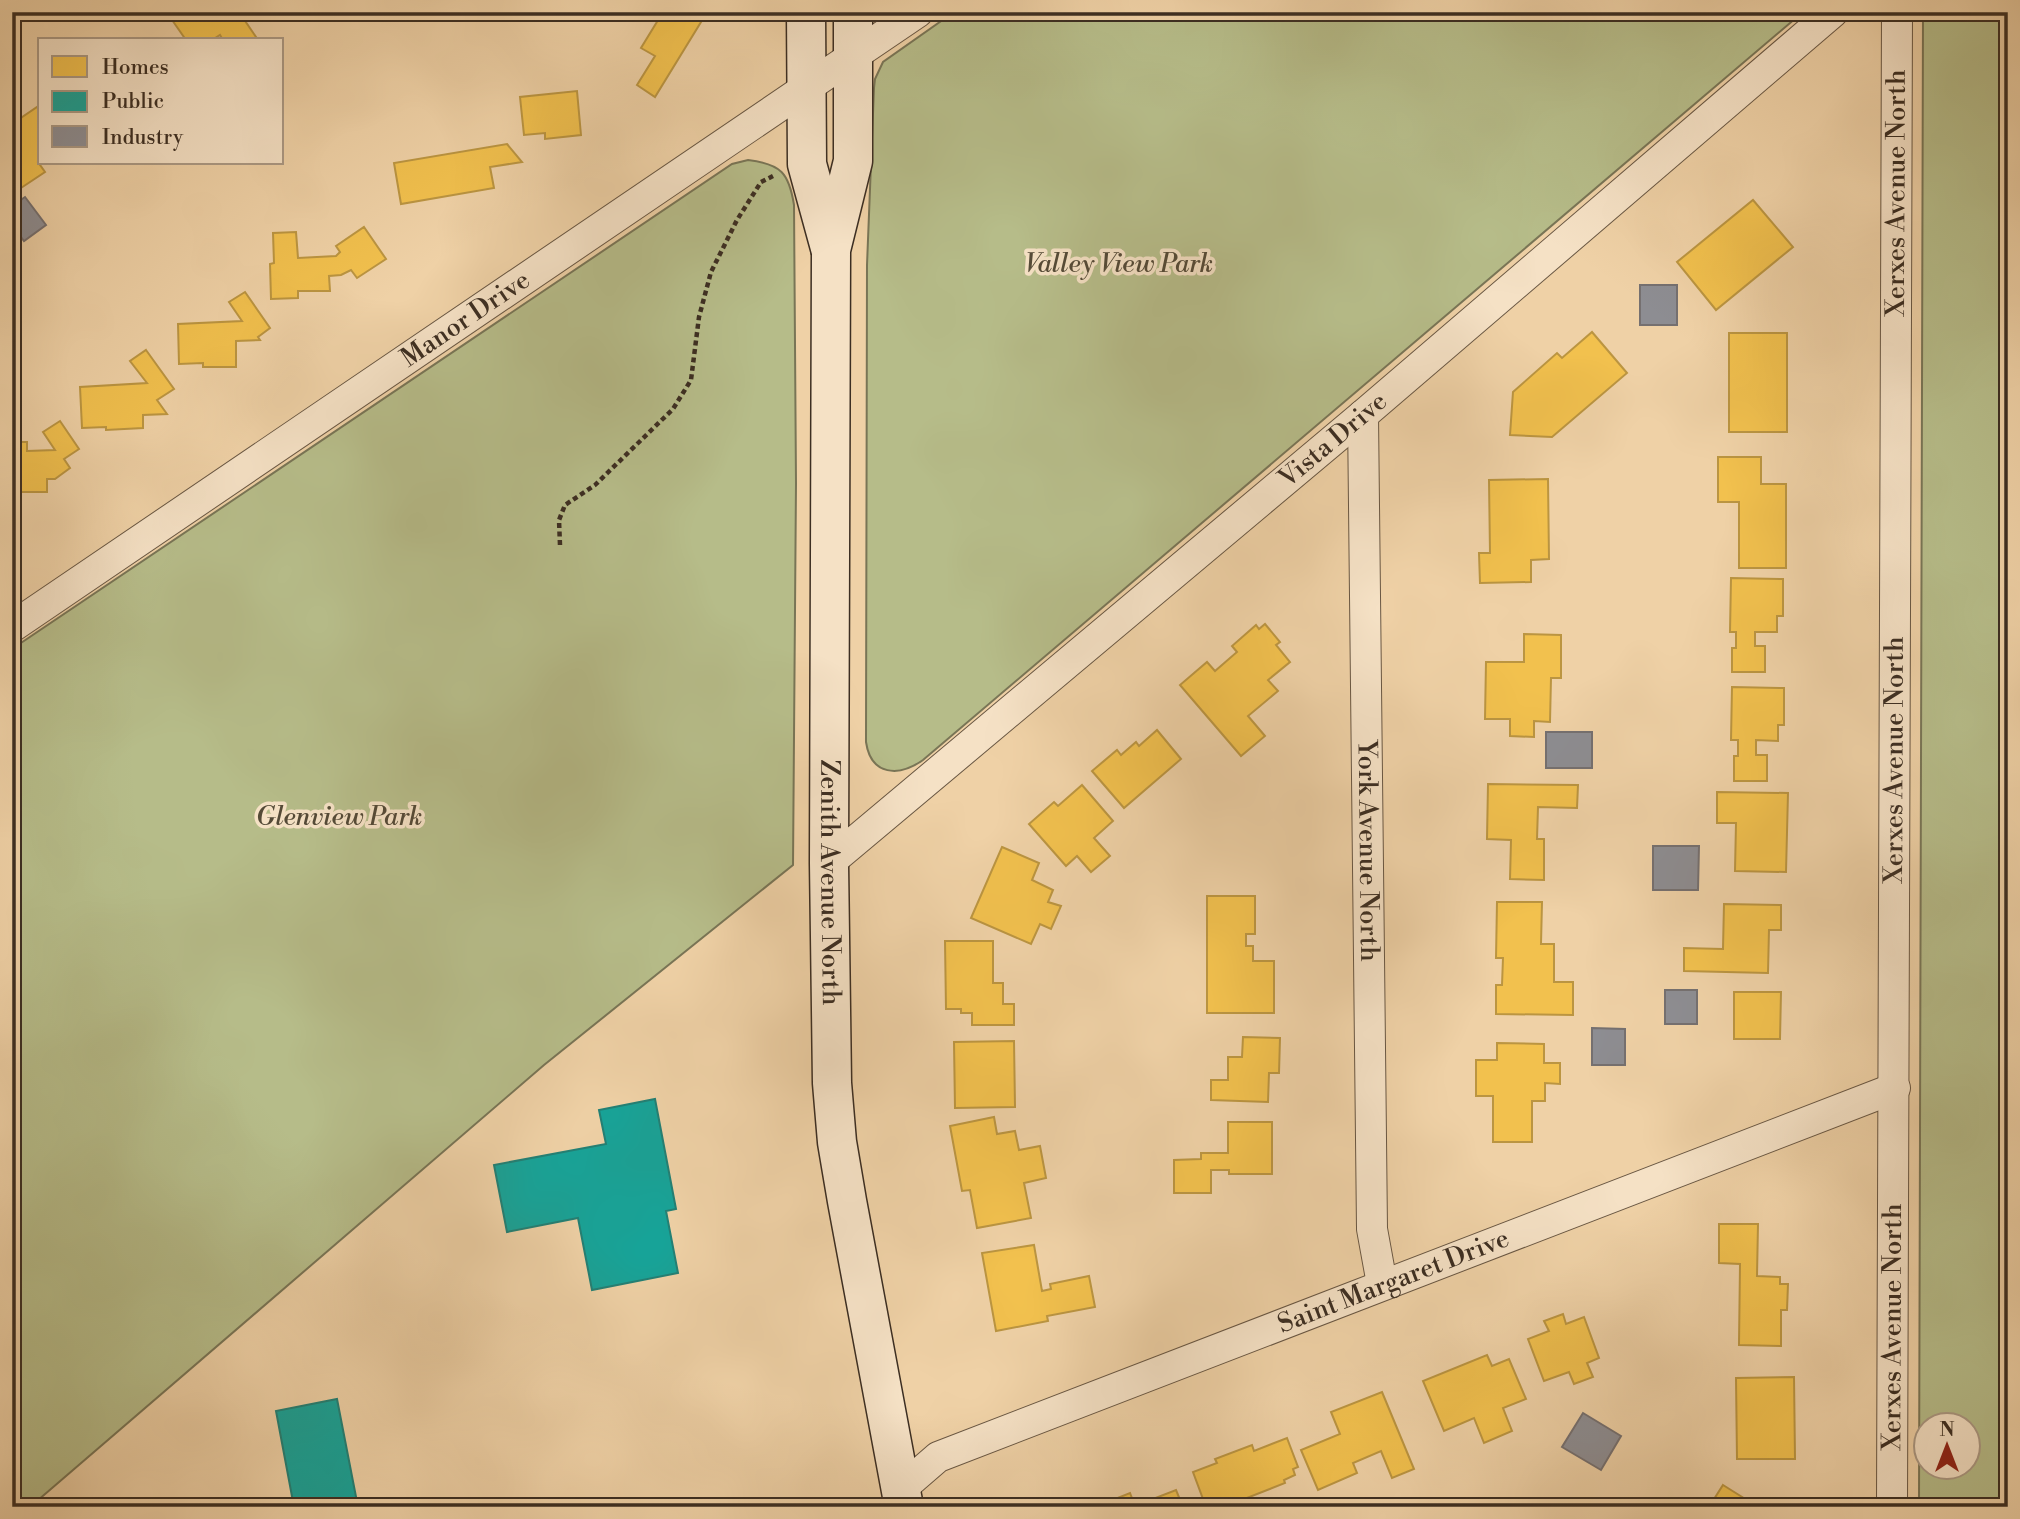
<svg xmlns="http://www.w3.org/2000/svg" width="2020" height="1519" viewBox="0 0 2020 1519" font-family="'Libre Bodoni',serif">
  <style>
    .green { fill: #b6bc89; stroke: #797556; stroke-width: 2; fill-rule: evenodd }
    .homes { fill: #f2c14e; stroke: #bb9541; stroke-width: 2 }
    .public { fill: #17a398; stroke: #228075; stroke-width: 2 }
    .industry { fill: #8d8d92; stroke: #757070; stroke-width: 2 }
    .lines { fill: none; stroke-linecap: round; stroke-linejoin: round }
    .street-casing { stroke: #695743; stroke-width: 32 }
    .secondary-casing { stroke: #3c2e22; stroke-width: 41 }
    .path { stroke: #3c2e22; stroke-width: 4.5; stroke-dasharray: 5 3.5; stroke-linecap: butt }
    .street { stroke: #f5e1c5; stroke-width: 30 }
    .secondary { stroke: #f5e1c5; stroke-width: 38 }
    .labels { text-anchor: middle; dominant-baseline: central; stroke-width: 7; stroke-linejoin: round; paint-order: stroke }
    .street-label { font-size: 26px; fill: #3c2e22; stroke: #f5e1c5 }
    .park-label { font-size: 26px; font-style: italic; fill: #544a37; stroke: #f5e1c5 }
  </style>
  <rect width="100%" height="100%" fill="#efd1a6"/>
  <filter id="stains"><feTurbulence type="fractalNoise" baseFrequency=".00286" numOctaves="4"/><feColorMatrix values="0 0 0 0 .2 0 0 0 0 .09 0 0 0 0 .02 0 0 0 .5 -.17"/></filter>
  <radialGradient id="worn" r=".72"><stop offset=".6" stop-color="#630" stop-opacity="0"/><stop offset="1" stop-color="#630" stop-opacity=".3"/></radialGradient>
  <g class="green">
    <path d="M954 12H1803L923 760C899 777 871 776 866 742L867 265 874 88 875 79 883 62Z"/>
    <path d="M1923 12H2008V1507H1919ZM1926 1424H1968V1466H1926Z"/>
    <path d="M748 160C781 164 789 173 794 205L796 483 793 865 544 1065 30 1507H12V649L732 164Z"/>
  </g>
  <g class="homes">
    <path d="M176 12H239L256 37 251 40H223L220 35 212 40H186L170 17Z"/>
    <path d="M663 12H685L701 22 655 97 637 85 655 56 641 48Z"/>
    <path d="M577 91 581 135 545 139V133L524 135 520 97Z"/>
    <path d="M40 105V160L38 162 45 172 21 188 12 176V124Z"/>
    <path d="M507 144 522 162 490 167 494 188 401 204 394 163Z"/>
    <path d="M1753 200 1793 247 1716 310 1677 262Z"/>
    <path d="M364 227 386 259 357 278 351 270 341 275 329 276 330 291H298V298L271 299 270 264 274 263 273 233 296 232 298 258 336 256 340 252 336 246Z"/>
    <path d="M245 292 270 328 258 337 260 340 236 341V367H203V363L179 364 178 324 242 321 229 302Z"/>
    <path d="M1592 332 1627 373 1552 437 1510 435 1513 392 1557 353 1562 358Z"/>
    <rect x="1729" y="333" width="58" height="99"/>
    <path d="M146 350 174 389 157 400 167 414 143 415V428L106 430V427L82 428 80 387 147 383 130 361Z"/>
    <path d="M60 421 79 449 64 459 70 468 55 479H47V492H12V434H15V442H27V451L55 450 43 432Z"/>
    <path d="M1718 457H1761V484H1786V568H1739V502H1718Z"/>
    <path d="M1548 479 1549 559 1531 560V582L1480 583 1479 553H1490L1489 480Z"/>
    <path d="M1731 578 1783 579V616H1777V632H1755V646H1765V672H1732V648H1736V632H1730Z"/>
    <path d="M1265 624 1280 642 1276 645 1290 662 1268 680 1278 691 1248 716 1265 736 1241 756 1180 685 1207 662 1215 671 1237 652 1232 646 1256 625 1259 629Z"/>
    <path d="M1524 634 1561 635V678H1551L1550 722 1534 721V737L1510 736V719H1485L1486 662H1524Z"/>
    <path d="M1732 687 1784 688V725H1778V741L1756 740V755H1767V781H1734V756H1738V740H1731Z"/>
    <path d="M1157 730 1181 759 1124 808 1092 771 1117 750 1121 755 1136 742 1139 746Z"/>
    <path d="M1488 784 1578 785 1577 808 1538 807 1537 839H1544V880L1510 879 1511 840 1487 839Z"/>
    <path d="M1082 785 1113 821 1094 838 1110 856 1091 872 1077 856 1066 866 1029 824 1054 802 1058 806Z"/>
    <path d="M1717 792 1788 793 1786 872 1735 871 1736 823H1717Z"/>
    <path d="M1002 847 1039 863 1032 880 1053 890 1048 902 1061 906 1051 929 1040 924 1031 944 971 918Z"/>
    <path d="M1207 896H1255V934H1246V946H1253V961H1274V1013H1207Z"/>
    <path d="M1497 902H1542L1541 944H1554V982H1573V1015L1496 1014V985H1502L1503 958H1496Z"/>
    <path d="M1724 904 1781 905V930H1769L1768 973 1684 971V948L1723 949Z"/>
    <path d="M945 941H993V983H1003V1004H1014V1025H972V1013H961V1009H946Z"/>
    <path d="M1734 992H1781L1780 1039H1734Z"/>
    <path d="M1243 1037 1280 1038 1279 1073H1269L1268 1102 1211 1100V1080H1228V1057H1242Z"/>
    <path d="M1014 1041 1015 1107 955 1108 954 1042Z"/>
    <path d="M1497 1043 1544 1044V1063H1560V1084L1545 1083V1101H1532V1142H1493V1096H1476V1060H1497Z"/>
    <path d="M994 1117 997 1134 1015 1131 1019 1150 1040 1146 1046 1178 1024 1183 1031 1218 977 1228 970 1190 962 1191 950 1126Z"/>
    <path d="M1228 1122H1272V1174H1229V1170H1211V1193H1174V1160L1201 1159V1153H1228Z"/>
    <path d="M1719 1224H1758L1757 1276 1780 1277V1284H1788L1787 1310H1781V1346L1739 1345 1740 1264 1719 1263Z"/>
    <path d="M1034 1245 1042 1291 1051 1289 1050 1284 1089 1276 1095 1307 1047 1316 1048 1321 996 1331 982 1253Z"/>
    <path d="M1563 1314 1566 1324 1584 1317 1599 1358 1587 1363 1593 1377 1574 1384 1569 1372 1544 1381 1528 1339 1549 1331 1544 1321Z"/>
    <path d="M1487 1355 1492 1366 1509 1359 1526 1399 1503 1408 1512 1431 1484 1443 1474 1418 1444 1431 1423 1381Z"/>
    <path d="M1794 1377 1795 1459H1737L1736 1378Z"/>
    <path d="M1382 1392 1414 1469 1392 1478 1381 1451 1353 1463 1357 1473 1318 1490 1301 1450 1340 1434 1331 1412Z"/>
    <path d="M1287 1438 1298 1467 1293 1469 1295 1475 1284 1480 1285 1483 1224 1507H1206L1193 1472 1217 1463 1215 1459 1252 1445 1254 1451Z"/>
    <path d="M1723 1485 1758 1507H1709Z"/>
    <path d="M1176 1490 1183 1507H1095L1130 1493 1135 1506Z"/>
  </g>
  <g class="public">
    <path d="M655 1099 676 1209 666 1211 678 1273 592 1290 578 1218 507 1232 494 1165 606 1144 599 1110Z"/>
    <path d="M337 1399 358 1507H294L276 1411Z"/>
  </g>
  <g class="industry">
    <path d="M25 197 46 225 24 241 12 225V206Z"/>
    <rect x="1640" y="285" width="37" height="40"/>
    <rect x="1546" y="732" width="46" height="36"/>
    <path d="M1653 846H1699L1698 890H1653Z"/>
    <rect x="1665" y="990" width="32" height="34"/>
    <path d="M1592 1028 1625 1029V1065H1592Z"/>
    <path d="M1583 1413 1621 1436 1601 1470 1562 1447Z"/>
  </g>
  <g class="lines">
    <defs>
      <g id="street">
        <path id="s1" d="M1363 415 1372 1229 1382 1284"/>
        <path id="s2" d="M12 627 918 12"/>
        <path id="s3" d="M829 863 1363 415 1833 12"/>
        <path id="s4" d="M901 1489 938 1457 1895 1088"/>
        <path id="s5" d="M1892 1507 1897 12"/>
      </g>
      <g id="secondary">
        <path d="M806 12 807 164 830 248"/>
        <path id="s6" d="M853 12V161L831 250 829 863 832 1083 837 1142 847 1201 904 1507"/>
      </g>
    </defs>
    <use href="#street" class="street-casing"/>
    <use href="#secondary" class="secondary-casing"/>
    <path class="path" d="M560 545 559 520 565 505 595 485 673 409 691 380 699 317 711 272 737 220 761 182 773 176"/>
    <use href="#street" class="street"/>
    <use href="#secondary" class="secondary"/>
  </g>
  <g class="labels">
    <g class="street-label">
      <text stroke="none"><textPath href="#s5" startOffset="1314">Xerxes Avenue North</textPath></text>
      <text stroke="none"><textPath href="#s2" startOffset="548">Manor Drive</textPath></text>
      <text stroke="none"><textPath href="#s3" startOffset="658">Vista Drive</textPath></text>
      <text stroke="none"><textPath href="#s5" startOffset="747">Xerxes Avenue North</textPath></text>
      <text stroke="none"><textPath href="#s1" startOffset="436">York Avenue North</textPath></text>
      <text stroke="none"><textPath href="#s6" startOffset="873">Zenith Avenue North</textPath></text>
      <text stroke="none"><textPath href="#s4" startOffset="537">Saint Margaret Drive</textPath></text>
      <text stroke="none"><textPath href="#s5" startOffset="180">Xerxes Avenue North</textPath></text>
    </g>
    <g class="park-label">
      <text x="1119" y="264">Valley View Park</text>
      <text x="339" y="817">Glenview Park</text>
    </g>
  </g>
  <rect width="2020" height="1519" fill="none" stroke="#efd1a6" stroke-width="42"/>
  <rect x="14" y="14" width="1992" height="1491" fill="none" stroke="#3c2e22" stroke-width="3.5"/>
  <rect x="21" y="21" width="1978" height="1477" fill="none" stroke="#3c2e22" stroke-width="2"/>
  <rect x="38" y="38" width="245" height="126" fill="#f5e1c5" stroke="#ab9984" stroke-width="2"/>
  <rect x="52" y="56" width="35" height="21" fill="#f2c14e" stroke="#ab9984" stroke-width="2"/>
  <text x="102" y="74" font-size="21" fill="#3c2e22">Homes</text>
  <rect x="52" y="91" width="35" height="21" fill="#17a398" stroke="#ab9984" stroke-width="2"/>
  <text x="102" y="108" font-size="21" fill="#3c2e22">Public</text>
  <rect x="52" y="126" width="35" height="21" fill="#8d8d92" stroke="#ab9984" stroke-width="2"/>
  <text x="102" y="144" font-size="21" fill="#3c2e22">Industry</text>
  <g transform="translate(1947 1446)"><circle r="33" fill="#f5e1c5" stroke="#ab9984" stroke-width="2"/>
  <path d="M0-5L12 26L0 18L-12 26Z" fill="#8f2418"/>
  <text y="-10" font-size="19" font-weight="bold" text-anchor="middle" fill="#3c2e22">N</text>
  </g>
  <rect width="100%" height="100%" filter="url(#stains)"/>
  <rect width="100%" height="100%" fill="url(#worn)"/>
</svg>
